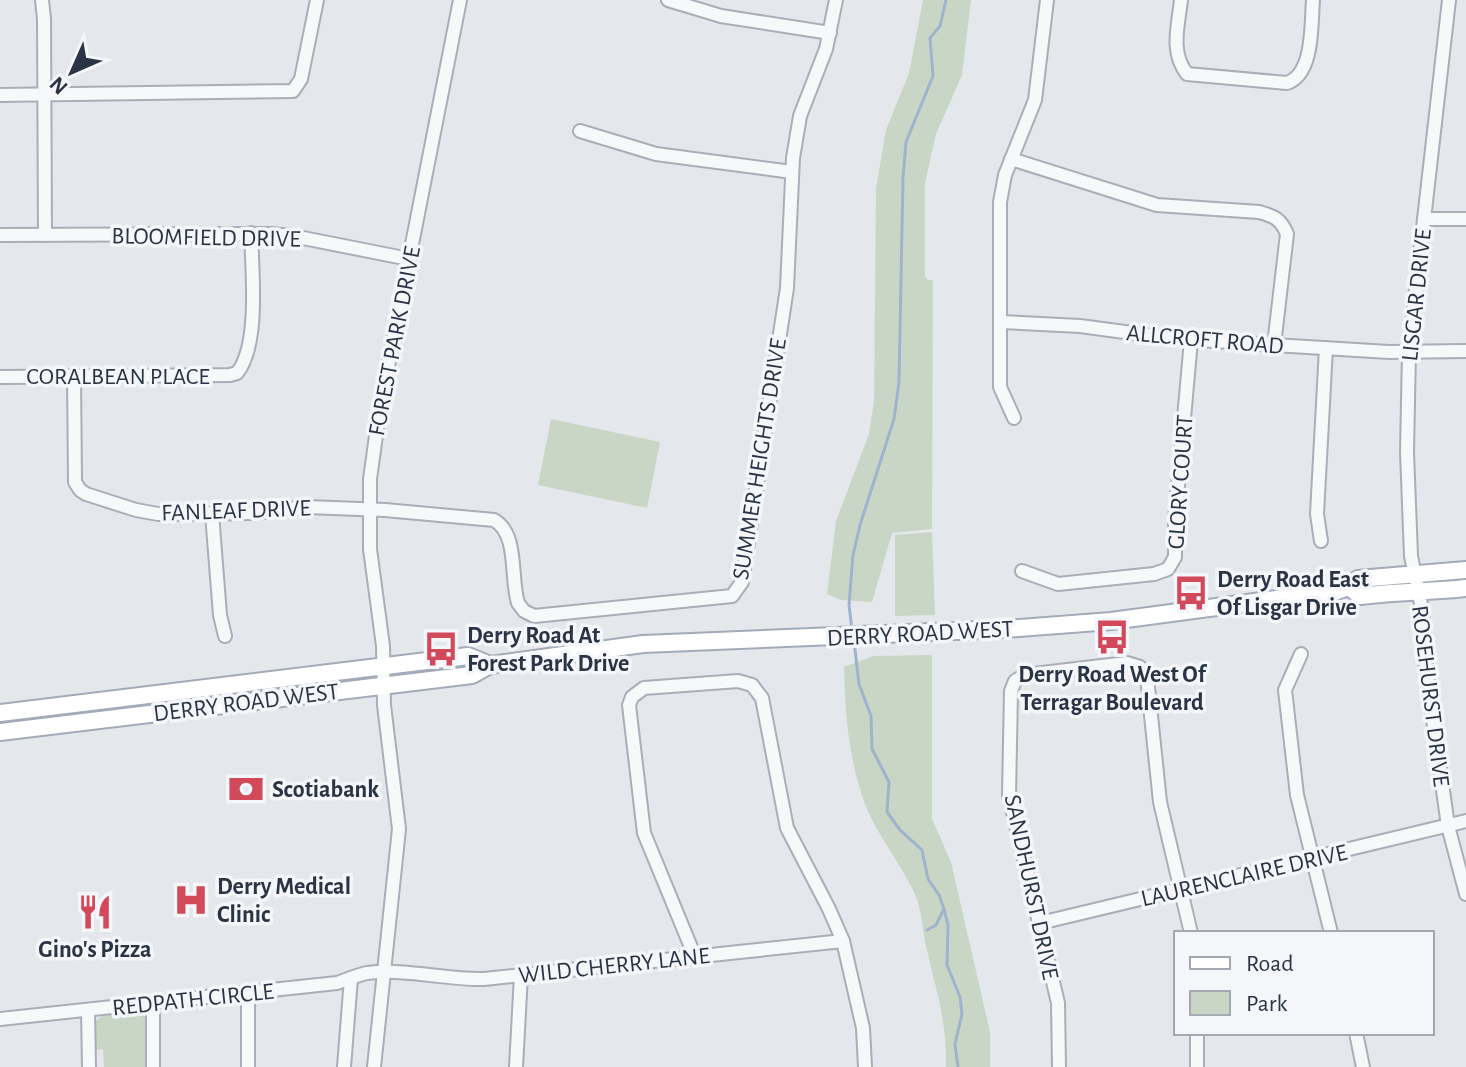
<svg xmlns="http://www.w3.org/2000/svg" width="1466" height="1067" font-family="'Alegreya Sans',sans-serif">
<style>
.green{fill:#c9d6c5}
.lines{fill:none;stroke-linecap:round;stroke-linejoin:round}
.stream{stroke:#9fb4cc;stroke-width:3}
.minor-casing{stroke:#a9aeb7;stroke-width:16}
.major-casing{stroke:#a3abb8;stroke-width:20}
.minor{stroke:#f7f8fa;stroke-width:12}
.major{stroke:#fff;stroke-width:16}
.labels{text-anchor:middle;stroke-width:7;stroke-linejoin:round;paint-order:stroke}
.street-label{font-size:24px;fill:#2b3445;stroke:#f4f6f9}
.poi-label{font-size:24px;font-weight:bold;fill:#2b3445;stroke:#f4f6f9;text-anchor:start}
</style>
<rect width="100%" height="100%" fill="#e4e7ec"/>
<g class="green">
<path d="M923,0H971L962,75L936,134L925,183V277L928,280H933L932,529L892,533L872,602L841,600L827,594L836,521L869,434L874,401L876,189L886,130L909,73Z"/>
<path d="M551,419L660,442L647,508L538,485Z"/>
<path d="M932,532L935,615L895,616V535Z"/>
<path d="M932,655V819L951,862L990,1032V1067H946C947,1021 936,990 926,946C922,928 922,909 914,892C898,858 873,831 862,795C848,753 845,711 844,667L873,656Z"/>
<path d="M134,1011L144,1015L147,1021V1067H104L103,1049L94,1050L96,1021L104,1014Z"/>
</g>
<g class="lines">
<g class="stream">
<path d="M852,630L849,605L853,555L860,525L894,419L899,382L903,177L906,142L933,76L930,38L940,26L946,0"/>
<path d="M854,641L859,684L871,716L872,749L889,782L887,812L900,830L922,850L928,879L939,895L944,909L948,925L947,965L960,997L962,1014L955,1044L958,1067"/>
<path d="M927,930L936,925L944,909"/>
</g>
<g class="minor-casing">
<g id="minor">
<path d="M42,0L44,19L45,235"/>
<path d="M668,0L721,16L830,33"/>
<path d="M1181,0C1178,27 1170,52 1187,74L1287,83C1314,74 1311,24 1313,0"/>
<path d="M1449,0L1409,351L1407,452L1411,556L1422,609L1426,669L1448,826L1466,894"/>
<path d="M0,95L293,91L301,79L317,0"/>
<path d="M580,131L656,154L792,172"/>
<path d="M1011,159L1157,205L1259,212C1274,216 1281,219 1287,234L1274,345"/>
<path d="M1424,219H1466"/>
<path d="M0,235L271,234L293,236L409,259"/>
<path d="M1001,322L1080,326L1169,338L1274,345L1389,352L1466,351"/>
<path d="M74,375L75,482L80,490L86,494L136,510L158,514L254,513L307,507L385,510L494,520C519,534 510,578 518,603L524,611L534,616L732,596L742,582L787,288L793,158L800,116L826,49L836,0"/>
<path d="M0,377L230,375L237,373C260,345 252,269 251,233"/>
<path d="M1014,418L1000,387V202L1005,175L1035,100L1047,0"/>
<path d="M212,514L220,615L225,636"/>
<path d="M1321,541L1317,514L1326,348"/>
<path d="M1022,571L1058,584L1154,574L1168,569L1175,557V519L1191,340"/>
<path d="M1301,654L1285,690L1297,795L1331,933"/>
<path d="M1040,923L1466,821"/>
<path d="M695,957L644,833L629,705L632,697L644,688L738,681L752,685L762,698L787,828L829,909L843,941L863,1028L865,1067"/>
<path d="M248,993V1067"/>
<path d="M88,1010L89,1067"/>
<path d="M0,1019L337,983C346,980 357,975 367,973C406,968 445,980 484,979L843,941"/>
<path d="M1197,1033V1067"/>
<path d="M1356,1033L1363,1067"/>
<path d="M153,1067V1003"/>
<path d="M344,1067L351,978"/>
<path d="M374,1067L399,829L384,705L383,646L370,549V479L380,407L460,0"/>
<path d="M516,1067L521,975"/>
<path d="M1059,1067L1058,1003L1009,796L1011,691L1015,681L1025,675L1127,663L1140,667L1147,677L1160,802L1191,933"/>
</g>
</g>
<g class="major-casing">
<g id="major">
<path d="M1349,587L1361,596C1397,591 1431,592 1466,588"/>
<path d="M0,713L468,656L490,665"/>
<path d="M0,732L472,675L490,665L643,644L1005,629L1111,621L1337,591L1349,587L1358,579L1466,570"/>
</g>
</g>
<use href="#minor" class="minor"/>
<use href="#major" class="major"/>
</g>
<defs>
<g id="bus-bare" transform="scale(2.76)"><path d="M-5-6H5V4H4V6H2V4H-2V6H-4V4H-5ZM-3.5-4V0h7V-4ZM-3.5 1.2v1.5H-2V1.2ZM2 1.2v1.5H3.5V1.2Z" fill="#d1495b" stroke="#f4f6f9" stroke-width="2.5" paint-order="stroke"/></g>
<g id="bank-bare" transform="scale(2.76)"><path d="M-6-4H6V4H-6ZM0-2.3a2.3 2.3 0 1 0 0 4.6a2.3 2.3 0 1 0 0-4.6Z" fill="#d1495b" stroke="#f4f6f9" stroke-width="2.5" paint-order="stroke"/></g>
<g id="hospital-bare" transform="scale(2.76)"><path d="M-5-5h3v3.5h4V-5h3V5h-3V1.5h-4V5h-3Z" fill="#d1495b" stroke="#f4f6f9" stroke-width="2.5" paint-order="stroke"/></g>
<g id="restaurant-bare" transform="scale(2.76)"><path d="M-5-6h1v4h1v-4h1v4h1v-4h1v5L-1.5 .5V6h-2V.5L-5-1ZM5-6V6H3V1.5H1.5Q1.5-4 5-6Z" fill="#d1495b" stroke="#f4f6f9" stroke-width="2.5" paint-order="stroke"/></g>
</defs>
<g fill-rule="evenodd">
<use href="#bus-bare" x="1191" y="593"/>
<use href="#bus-bare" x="1112" y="637"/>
<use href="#bus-bare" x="441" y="649"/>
<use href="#bank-bare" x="246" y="789"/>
<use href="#hospital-bare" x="191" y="900"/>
<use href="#restaurant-bare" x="95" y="912"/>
</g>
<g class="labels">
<g class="street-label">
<text transform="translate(206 237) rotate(1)" y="8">BLOOMFIELD DRIVE</text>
<text transform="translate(1416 295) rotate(-84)" y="8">LISGAR DRIVE</text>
<text transform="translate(1205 339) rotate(5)" y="8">ALLCROFT ROAD</text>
<text transform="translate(394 341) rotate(-79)" y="8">FOREST PARK DRIVE</text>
<text x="118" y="384">CORALBEAN PLACE</text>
<text transform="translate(759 459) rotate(-81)" y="8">SUMMER HEIGHTS DRIVE</text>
<text transform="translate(1180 482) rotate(-86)" y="8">GLORY COURT</text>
<text transform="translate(236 510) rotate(-2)" y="8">FANLEAF DRIVE</text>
<text transform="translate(920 633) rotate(-3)" y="8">DERRY ROAD WEST</text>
<text transform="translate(1431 696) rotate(83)" y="8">ROSEHURST DRIVE</text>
<text transform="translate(246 702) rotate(-7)" y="8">DERRY ROAD WEST</text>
<text transform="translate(1244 875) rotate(-13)" y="8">LAURENCLAIRE DRIVE</text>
<text transform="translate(1032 887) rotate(78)" y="8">SANDHURST DRIVE</text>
<text transform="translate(614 965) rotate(-6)" y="8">WILD CHERRY LANE</text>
<text transform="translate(193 999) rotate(-6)" y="8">REDPATH CIRCLE</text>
</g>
<g class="poi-label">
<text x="1217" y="587">Derry Road East<tspan x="1217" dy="28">Of Lisgar Drive</tspan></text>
<text x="467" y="643">Derry Road At<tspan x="467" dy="28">Forest Park Drive</tspan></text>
<text x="1112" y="682" text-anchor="middle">Derry Road West Of<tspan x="1112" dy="28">Terragar Boulevard</tspan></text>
<text x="272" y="797">Scotiabank</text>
<text x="217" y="894">Derry Medical<tspan x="217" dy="28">Clinic</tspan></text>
<text x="95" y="957" text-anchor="middle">Gino's Pizza</text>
</g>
</g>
<rect x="1174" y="931" width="260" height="104" fill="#f4f6f9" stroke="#a4a8b1" stroke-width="2"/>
<rect x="1190" y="957" width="40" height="12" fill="#ffffff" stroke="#a4a8b1" stroke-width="2"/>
<text x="1246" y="971" font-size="24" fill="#2b3445">Road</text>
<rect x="1190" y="991" width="40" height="24" fill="#c9d6c5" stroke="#a4a8b1" stroke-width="2"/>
<text x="1246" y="1011" font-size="24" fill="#2b3445">Park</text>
<g transform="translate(72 72) rotate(225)" stroke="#f4f6f9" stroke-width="6" paint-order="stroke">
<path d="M0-6L14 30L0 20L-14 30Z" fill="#2b3445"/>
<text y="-12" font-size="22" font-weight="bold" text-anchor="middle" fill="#2b3445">N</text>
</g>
</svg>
